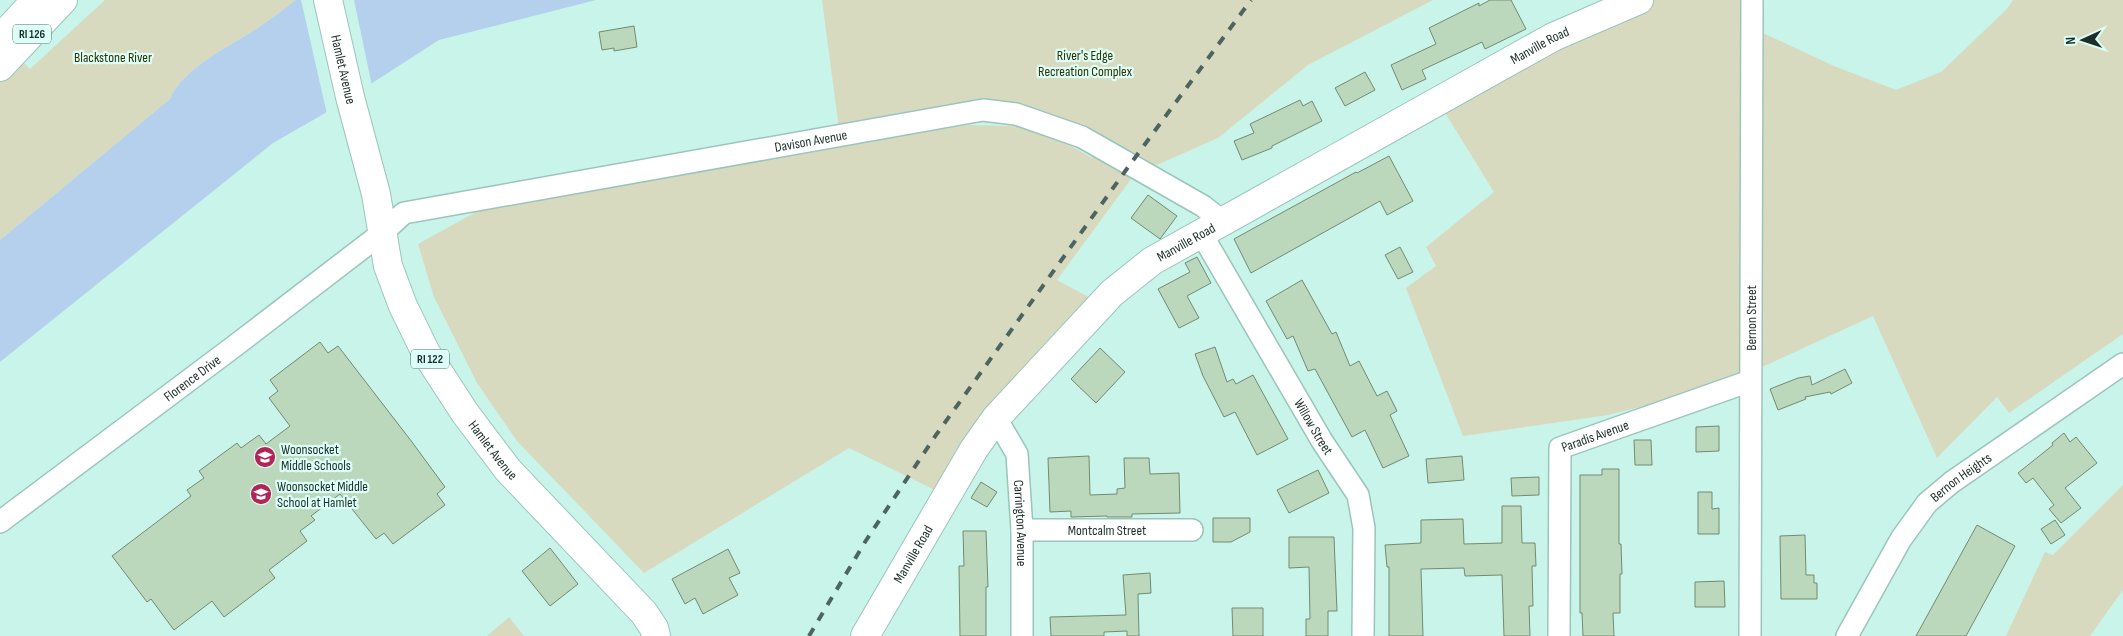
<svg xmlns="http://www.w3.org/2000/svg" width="2123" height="636" font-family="'Sofia Sans Condensed',sans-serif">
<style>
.green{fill:#d8dabf}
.water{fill:#b5d0ec}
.pier{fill:#c8f4ea}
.building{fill:#bcd8bc;stroke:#728b72}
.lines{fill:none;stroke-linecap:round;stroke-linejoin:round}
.minor-casing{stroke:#9bc5bc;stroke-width:24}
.major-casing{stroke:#9bc5bc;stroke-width:30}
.minor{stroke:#fff;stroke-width:21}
.major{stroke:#fff;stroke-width:28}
.rail{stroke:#4d6560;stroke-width:4;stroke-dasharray:9 9;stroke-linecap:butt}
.labels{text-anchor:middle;stroke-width:4.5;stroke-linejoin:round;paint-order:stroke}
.shield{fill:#dcfff7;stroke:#576d68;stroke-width:1}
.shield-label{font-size:12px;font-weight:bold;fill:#1e2f2b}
.street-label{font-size:14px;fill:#1e2f2b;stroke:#dcfff7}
.park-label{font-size:14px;fill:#303002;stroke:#dcfff7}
.poi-label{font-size:14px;fill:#1e2f2b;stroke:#dcfff7;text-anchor:start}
</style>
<rect width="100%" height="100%" fill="#c8f4ea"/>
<g class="green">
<path d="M105,0H296C285,8 274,17 262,25C235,44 183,67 170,99L0,240V56L8,48L30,69Z"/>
<path d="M822,0H1433L1308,65L1218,138L1134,175L1057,280L1096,301L941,493L849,448L644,573L517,441L477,383L434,297L418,244L485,207L797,152L968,125L1019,126L1068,144L1092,158L1103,144L1042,112L839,129Z"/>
<path d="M1647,0H1747L1750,27L1834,66L1896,90L1941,72L2007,9L2013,0H2123V334L2009,413L1997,397L1937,458L1873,316L1749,373L1648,405L1608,415L1463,436L1406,288L1436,266L1426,247L1494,192L1439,103Z"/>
<path d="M2123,485V590L2090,636H2006L2045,552L2053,555Z"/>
<path d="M509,617L524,636H487Z"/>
</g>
<path class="water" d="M296,0H596L439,40L327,112L273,143L0,362V240L170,99C183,67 235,44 262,25C274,17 285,8 296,0Z"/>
<path class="pier" d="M301,0H354L372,86L327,114Z"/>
<g class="building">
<path d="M1490,0H1511L1526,29L1485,49L1482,42L1422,70L1426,79L1402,90L1391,65L1436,44L1429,28L1479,3V6Z"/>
<path d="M634,26L637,47L614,51V48L602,50L599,32Z"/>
<path d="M1365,72L1375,90L1345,106L1335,88Z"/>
<path d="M1300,100L1303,106L1312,101L1322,121L1272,146V148L1242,160L1234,141L1254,133L1250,124Z"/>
<path d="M1389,156L1413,201L1387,215L1380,201L1251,273L1234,239L1356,172L1357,173Z"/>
<path d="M1148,195L1177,216L1160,239L1131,218Z"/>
<path d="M1400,247L1413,272L1398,279L1385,255Z"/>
<path d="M1197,257L1211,283L1187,296L1199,318L1179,328L1158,289L1190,272L1185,263Z"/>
<path d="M1302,280L1332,334L1336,332L1350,366L1359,361L1377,396L1387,391L1397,411L1390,415L1409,456L1383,468L1365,430L1352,437L1315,369L1308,371L1293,336L1287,339L1266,301Z"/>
<path d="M320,342L328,353L338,346L412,442L445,487L437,494L445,505L393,544L384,533L376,539L340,494L311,516L315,520L300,531L307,541L269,570L275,578L224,617L212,601L174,630L151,599L147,602L112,556L191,496L187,490L204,478L199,471L237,443L241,448L259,435L266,444L290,426L269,398L278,391L270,380Z"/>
<path d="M1215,347L1227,382L1233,379L1236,384L1253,375L1288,439L1257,455L1235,412L1224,417L1203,376L1195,354Z"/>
<path d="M1100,348L1125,372L1096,403L1071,379Z"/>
<path d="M1845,369L1852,383L1831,394L1830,392L1805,397L1806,399L1778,410L1770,389L1798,378L1810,376L1812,385Z"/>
<path d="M1719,426V451L1696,452V427Z"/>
<path d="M2064,433L2070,442L2076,437L2097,463L2065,488L2081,508L2061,523L2049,509L2054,505L2033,478L2026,483L2018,473L2053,445L2052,443Z"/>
<path d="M1634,440H1651L1652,465H1635Z"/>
<path d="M1089,456L1090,495L1117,494V489L1125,488L1124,458H1149L1150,474L1179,473L1180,513L1132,514V517H1107V516L1071,517V511L1050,512L1048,458Z"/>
<path d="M1462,456L1464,480L1428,483L1426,459Z"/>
<path d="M1602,469H1619V544H1621L1622,574H1620V613H1613L1614,636H1583L1582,613H1580V475H1602Z"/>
<path d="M1318,470L1329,493L1289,513L1277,490Z"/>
<path d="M1539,477V495L1512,496L1511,478Z"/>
<path d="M981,482L997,492L987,507L971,498Z"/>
<path d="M1698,492H1712V509L1719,508V534H1698Z"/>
<path d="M1502,506H1521L1522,543H1535L1536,566H1532L1533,606H1529L1530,636H1504L1502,575L1465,576L1464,568L1421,569L1423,636H1389V567H1387L1385,545L1421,543V520L1463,519L1464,544L1502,543Z"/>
<path d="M1213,518H1250V532L1231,542H1213Z"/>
<path d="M2055,520L2065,535L2051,544L2041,529Z"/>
<path d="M1977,525L2015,546L1966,636H1916Z"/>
<path d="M963,531H986L988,587H986V636H960L959,566H964Z"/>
<path d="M1805,535L1806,575H1814V583H1817V599H1781L1780,536Z"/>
<path d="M1289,537H1334L1337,611H1328V636H1306V619H1310L1309,567L1289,568Z"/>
<path d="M550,548L578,584L550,606L522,571Z"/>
<path d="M728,549L740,573L729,578L738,595L703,614L695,598L685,604L672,579Z"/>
<path d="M1150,573L1151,593L1138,594L1139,636H1127V631L1104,632V636H1051L1050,617L1126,615L1123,575Z"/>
<path d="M1724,581L1725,607H1695V582Z"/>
<path d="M1232,608H1263V636H1233Z"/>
</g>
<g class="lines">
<g class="minor-casing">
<g id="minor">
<path id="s1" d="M1201,233L1322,441L1358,495L1364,528L1363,636"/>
<path id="s2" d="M996,418L1017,454L1022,530V636"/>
<path id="s3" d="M0,522L236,345L382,233L404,213L983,110L1016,114L1082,137L1203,206L1223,222"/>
<path id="s4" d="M1022,530H1192"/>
<path id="s5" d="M1559,636L1560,448L1750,381"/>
<path id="s6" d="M1750,636L1752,0"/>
<path id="s7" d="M1847,636L1901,539L1927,503L1952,482L2123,364"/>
</g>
</g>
<g class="major-casing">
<g id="major">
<path id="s8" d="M328,0L350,97L376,194L388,266L403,306L426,353L465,413L508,470L644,613L654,628L656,636"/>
<path d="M0,39L36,0"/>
<path d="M0,67L63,0"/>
<path id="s9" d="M865,636L974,449L996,418L1112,293L1152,261L1553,37L1639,0"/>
</g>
</g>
<use href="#minor" class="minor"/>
<use href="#major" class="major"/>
<path class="rail" d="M809,636L865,542L936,435L1126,170L1251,0"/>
</g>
<defs>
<g id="school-disc" transform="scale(1.125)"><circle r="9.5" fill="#b32457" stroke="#dcfff7"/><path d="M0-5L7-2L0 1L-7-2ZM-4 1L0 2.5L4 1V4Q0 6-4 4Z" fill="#fff"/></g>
</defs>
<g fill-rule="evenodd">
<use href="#school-disc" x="265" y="457"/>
<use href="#school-disc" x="261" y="494"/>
</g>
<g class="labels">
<g class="shield">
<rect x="13" y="24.5" width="38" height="19" rx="4"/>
<rect x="411" y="349.5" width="38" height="19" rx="4"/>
</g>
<g class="shield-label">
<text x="32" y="38">RI 126</text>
<text x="430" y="363">RI 122</text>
</g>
<g class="street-label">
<text dy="5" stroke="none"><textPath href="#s9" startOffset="920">Manville Road</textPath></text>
<text dy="5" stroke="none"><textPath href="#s8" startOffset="71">Hamlet Avenue</textPath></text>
<text dy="5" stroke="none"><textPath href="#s3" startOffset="922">Davison Avenue</textPath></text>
<text dy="5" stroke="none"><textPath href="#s9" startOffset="515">Manville Road</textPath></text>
<text dy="5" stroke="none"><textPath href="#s6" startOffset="318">Bernon Street</textPath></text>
<text dy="5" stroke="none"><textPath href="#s3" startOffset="240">Florence Drive</textPath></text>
<text dy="5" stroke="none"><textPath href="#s1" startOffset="224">Willow Street</textPath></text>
<text dy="5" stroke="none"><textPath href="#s5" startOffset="225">Paradis Avenue</textPath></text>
<text dy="5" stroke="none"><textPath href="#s8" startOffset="486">Hamlet Avenue</textPath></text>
<text dy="5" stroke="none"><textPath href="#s7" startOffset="198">Bernon Heights</textPath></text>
<text dy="5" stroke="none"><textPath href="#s2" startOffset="111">Carrington Avenue</textPath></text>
<text dy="5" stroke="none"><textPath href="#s4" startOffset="85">Montcalm Street</textPath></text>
<text dy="5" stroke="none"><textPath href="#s9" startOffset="95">Manville Road</textPath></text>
</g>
<g class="park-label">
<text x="1085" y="60">River's Edge<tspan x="1085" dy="16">Recreation Complex</tspan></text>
<text x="113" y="62">Blackstone River</text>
</g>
<g class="poi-label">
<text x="281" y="454">Woonsocket<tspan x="281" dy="16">Middle Schools</tspan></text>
<text x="277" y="491">Woonsocket Middle<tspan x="277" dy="16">School at Hamlet</tspan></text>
</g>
</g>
<g transform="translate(2083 40) rotate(267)" stroke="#dcfff7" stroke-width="4" paint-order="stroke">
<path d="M0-4L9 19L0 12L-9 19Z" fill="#1e2f2b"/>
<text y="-8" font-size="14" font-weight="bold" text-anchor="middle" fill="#1e2f2b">N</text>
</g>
</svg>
